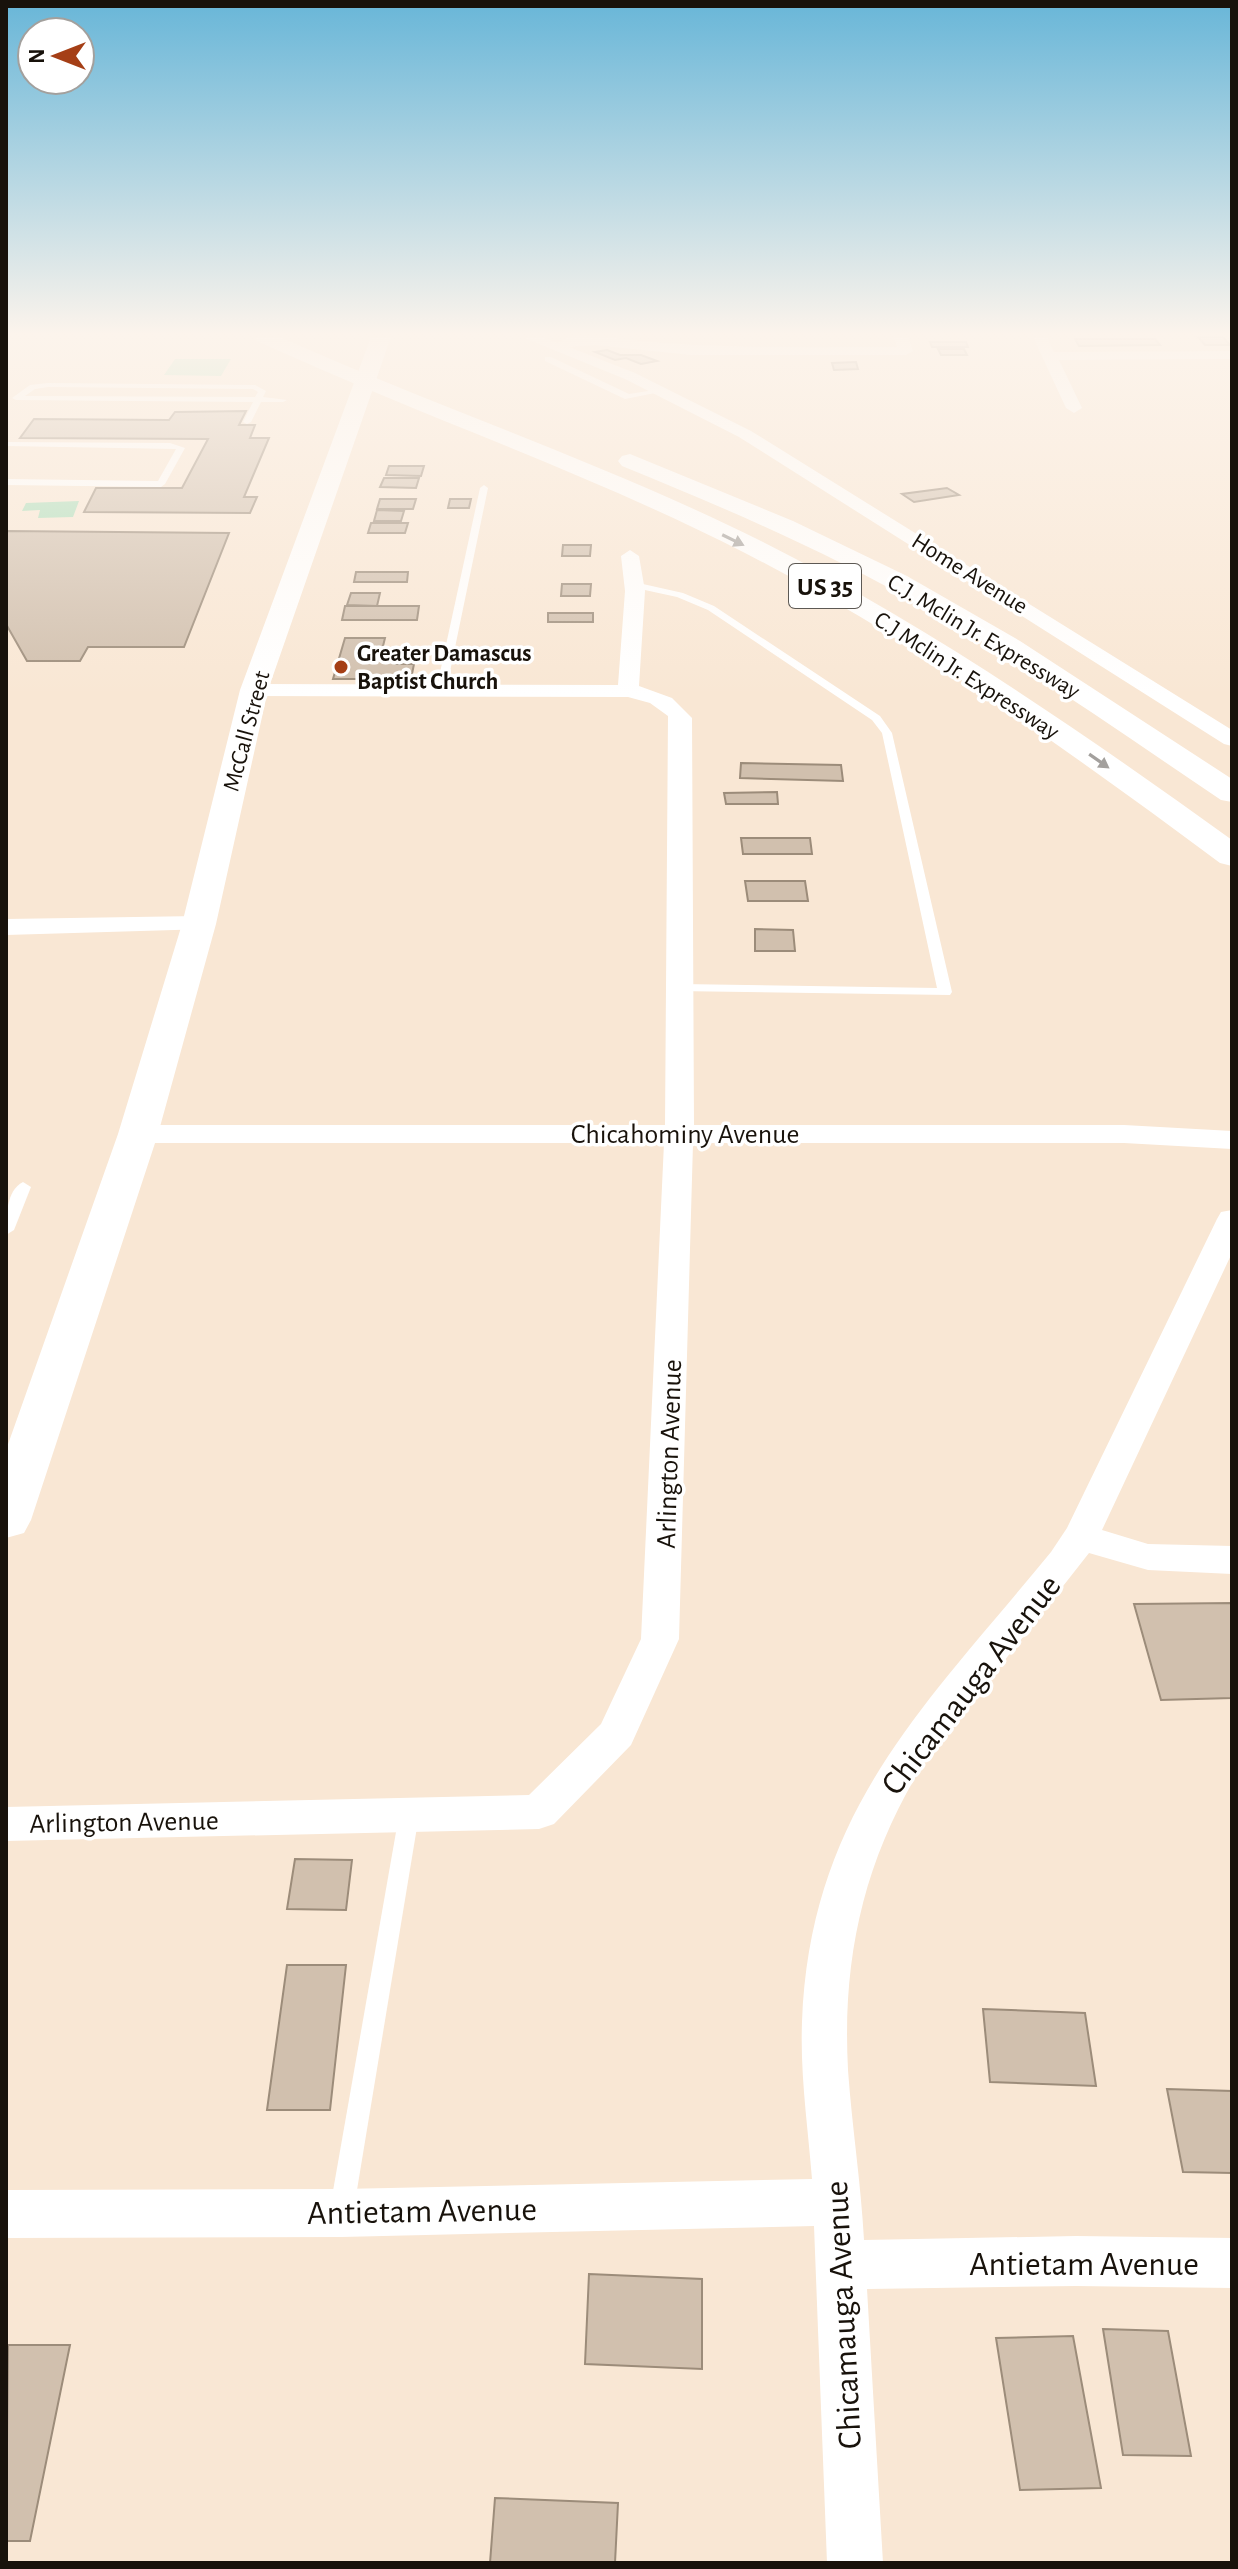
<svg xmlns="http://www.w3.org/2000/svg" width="1238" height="2569" font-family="'Alegreya Sans',sans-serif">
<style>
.green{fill:#aaddb9}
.building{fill:#d1c0ae;stroke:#9c8c7a;stroke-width:2}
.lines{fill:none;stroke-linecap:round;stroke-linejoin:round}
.lane{fill:#fff;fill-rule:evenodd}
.street{fill:#fff;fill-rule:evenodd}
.secondary{fill:#fff;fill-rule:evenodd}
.highway{fill:#fff;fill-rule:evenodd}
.oneway{fill:#a3a09d}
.poi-dot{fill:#a53f16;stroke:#fff;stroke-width:3}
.labels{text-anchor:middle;stroke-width:7;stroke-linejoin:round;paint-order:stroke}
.far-street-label{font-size:24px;fill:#18120b;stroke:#fff}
.far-poi-label{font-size:24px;font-weight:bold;fill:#18120b;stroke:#fff;text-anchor:start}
.shield{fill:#fff;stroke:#5d5954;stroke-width:2}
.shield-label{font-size:26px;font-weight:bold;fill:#18120b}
.street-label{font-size:28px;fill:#18120b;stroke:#fff}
.near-street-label{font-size:34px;fill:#18120b;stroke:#fff}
</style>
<rect width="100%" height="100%" fill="#f9e7d4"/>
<g class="green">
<path d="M175,359H231L221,376L164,375Z"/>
<path d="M79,501L73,517L38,518L40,510L22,511L26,503Z"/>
</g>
<g class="building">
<path d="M1198,337H1223L1230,345H1205Z"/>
<path d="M1075,339H1155L1160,345L1079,346Z"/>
<path d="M930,342H966L968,347H932Z"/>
<path d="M938,349H964L967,355H941Z"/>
<path d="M607,350L620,355H641L657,361L641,364L626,358L615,360L595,352Z"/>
<path d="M856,362L858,369L834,370L832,363Z"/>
<path d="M246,411L239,425H255L250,438H269L244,497H257L250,513L84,512L96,488H182L208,439L20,438L34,419L169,420L175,412Z"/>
<path d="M389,466H424L421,476L386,475Z"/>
<path d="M384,478H419L416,488L380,487Z"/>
<path d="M947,488L959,495L914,502L902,494Z"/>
<path d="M380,499H416L413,509H377Z"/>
<path d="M450,499H471L469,508H448Z"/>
<path d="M377,510L404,511L401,521H374Z"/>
<path d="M371,523H408L405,533H368Z"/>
<path d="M6,531L229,533L184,647H88L80,661H27L6,624Z"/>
<path d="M563,545H591L590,556H562Z"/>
<path d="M356,572H408L407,582H354Z"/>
<path d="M562,584H591L590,596H561Z"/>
<path d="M351,593H380L377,606L347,605Z"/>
<path d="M345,606H419L417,620H342Z"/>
<rect x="548" y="613" width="45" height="9"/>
<path d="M345,638H385L382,650L399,651L396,664H414L411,679H333Z"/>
<path d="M741,763L841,765L843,781L740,778Z"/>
<path d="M777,792L778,804H726L724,793Z"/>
<path d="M741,838H810L812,854H743Z"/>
<path d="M745,881H805L808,901H748Z"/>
<path d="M755,929L793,930L795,951H755Z"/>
<path d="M1232,1603V1698L1161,1700L1134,1604Z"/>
<path d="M295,1859L352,1860L346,1910L287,1909Z"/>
<path d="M287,1965H346L330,2110H267Z"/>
<path d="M983,2009L1085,2013L1096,2086L990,2082Z"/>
<path d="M1167,2089L1232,2091V2173L1183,2172Z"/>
<path d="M589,2274L702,2279V2369L585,2364Z"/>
<path d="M1103,2329L1168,2331L1191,2456L1123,2455Z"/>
<path d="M1073,2336L1101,2488L1020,2490L996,2338Z"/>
<path d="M8,2345H70L30,2541H6Z"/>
<path d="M495,2498L618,2503L615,2563H490Z"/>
</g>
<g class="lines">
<g class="lane">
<path d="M545,357H551L629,394L661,389L665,391L625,399L545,361Z"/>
<path d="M48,383L255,385L266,391L263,397L287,400L283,402H261L251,422L247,424L243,422L253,402L16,400L12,398L30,385ZM48,387L253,389L258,392L255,397L25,396L35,389Z"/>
<path d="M6,442L170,443L185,448L165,484L161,487L6,485V479L158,481L176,449L6,446Z"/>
<path d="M484,485L488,488L446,691L441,694L436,691L480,488Z"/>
<path d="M634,582L683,593L714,606L880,716L892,733L952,992L950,995L675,991L673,988L680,984L937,988L882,733L872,720L708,610L677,597L631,587V583Z"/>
<path d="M23,1182L31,1187L14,1230L6,1235C6,1218 6,1190 23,1182Z"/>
<path d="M409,1806L416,1809L419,1815L354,2208L351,2216L342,2220L333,2216L330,2208L399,1815L402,1809Z"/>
</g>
<g class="street">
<path d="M522,337H541L558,343C574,330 610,338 630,340C719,349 808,347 897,347L894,337H908L913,351L906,355H691L595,345L569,347L635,373L751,431L1232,730V746L1224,744L739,437L625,379Z"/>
<path d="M1035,337H1047L1054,352L1232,351V359L1059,360L1082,408L1074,413L1066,408L1034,339Z"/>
<path d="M630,550L639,556L645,591L639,686L672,698L692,718L694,1125H1124L1232,1131V1149L1124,1143H693L679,1639L631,1745L554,1824L539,1829L6,1841V1807L529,1795L601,1724L641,1639L664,1143H138L128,1140L123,1134L128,1128L138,1125H665L668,716L650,703L628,697L254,696L243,690L254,684L618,685L625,591L621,556Z"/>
<path d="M199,916L208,919L212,924L208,929L6,935V919Z"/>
<path d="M1232,1210V1253L1102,1530L1148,1544L1232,1546V1574L1148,1570L1089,1553L924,1763C864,1859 842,1957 848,2070C852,2127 861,2183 864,2240L1076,2236L1232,2238V2288L1076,2286L867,2289L883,2563H827L814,2226L341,2237L6,2238V2190L341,2189L812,2179C808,2127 800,2075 802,2022C810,1810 925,1706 1051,1552L1067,1528L1217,1219L1221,1212Z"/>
</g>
<path class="secondary" d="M371,337H391L268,690L216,924L158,1134L31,1520L24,1533L6,1538V1450L118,1134L182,924L240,690Z"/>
<g class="highway">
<path d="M254,337H280C439,408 607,464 763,542C929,626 1082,732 1232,840V866L1220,863C1068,750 914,640 745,553C587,472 418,415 257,341Z"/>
<path d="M630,454L793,521L907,576L1020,641L1232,779V802L1221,800C1123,734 1027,666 925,608C828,552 725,508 622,466L618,461L622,456Z"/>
</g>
</g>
<defs><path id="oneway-solid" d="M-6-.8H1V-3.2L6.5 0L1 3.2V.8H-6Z" transform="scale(2)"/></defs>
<g class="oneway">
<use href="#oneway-solid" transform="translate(733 540) rotate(26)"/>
<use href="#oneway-solid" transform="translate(1099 761) rotate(35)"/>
</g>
<linearGradient id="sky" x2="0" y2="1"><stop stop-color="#68b6d8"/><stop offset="0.48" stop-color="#fcf4ec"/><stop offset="1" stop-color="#fcf4ec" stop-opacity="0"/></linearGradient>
<rect width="1238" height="696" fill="url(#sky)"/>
<circle class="poi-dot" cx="341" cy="667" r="8"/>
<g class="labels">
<g class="far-street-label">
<text transform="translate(970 573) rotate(32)" y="8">Home Avenue</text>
<text transform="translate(984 636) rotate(31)" y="8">C.J. Mclin Jr. Expressway</text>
<text transform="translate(967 675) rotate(33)" y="8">C.J Mclin Jr. Expressway</text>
<text transform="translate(246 731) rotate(-75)" y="8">McCall Street</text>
</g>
<g class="far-poi-label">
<text x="357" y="661">Greater Damascus<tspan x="357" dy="28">Baptist Church</tspan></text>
</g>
<rect class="shield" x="789" y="564" width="72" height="44" rx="6"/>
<g class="shield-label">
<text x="825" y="595">US 35</text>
</g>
<g class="street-label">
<text x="685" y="1143">Chicahominy Avenue</text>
<text transform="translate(668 1454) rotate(-88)" y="10">Arlington Avenue</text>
<text transform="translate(124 1821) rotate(-1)" y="10">Arlington Avenue</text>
</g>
<g class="near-street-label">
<text transform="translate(970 1684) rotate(-52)" y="12">Chicamauga Avenue</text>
<text transform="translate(422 2210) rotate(-1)" y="12">Antietam Avenue</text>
<text x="1084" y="2275">Antietam Avenue</text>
<text transform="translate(842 2315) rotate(-93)" y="12">Chicamauga Avenue</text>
</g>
</g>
<rect width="1238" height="2569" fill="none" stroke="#18120b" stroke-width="16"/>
<g transform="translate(56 56) rotate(270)"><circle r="38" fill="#ffffff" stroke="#a3a09d" stroke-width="2"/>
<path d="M0-6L14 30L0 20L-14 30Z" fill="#a53f16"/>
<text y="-12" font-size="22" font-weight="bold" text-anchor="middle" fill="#18120b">N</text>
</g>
</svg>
